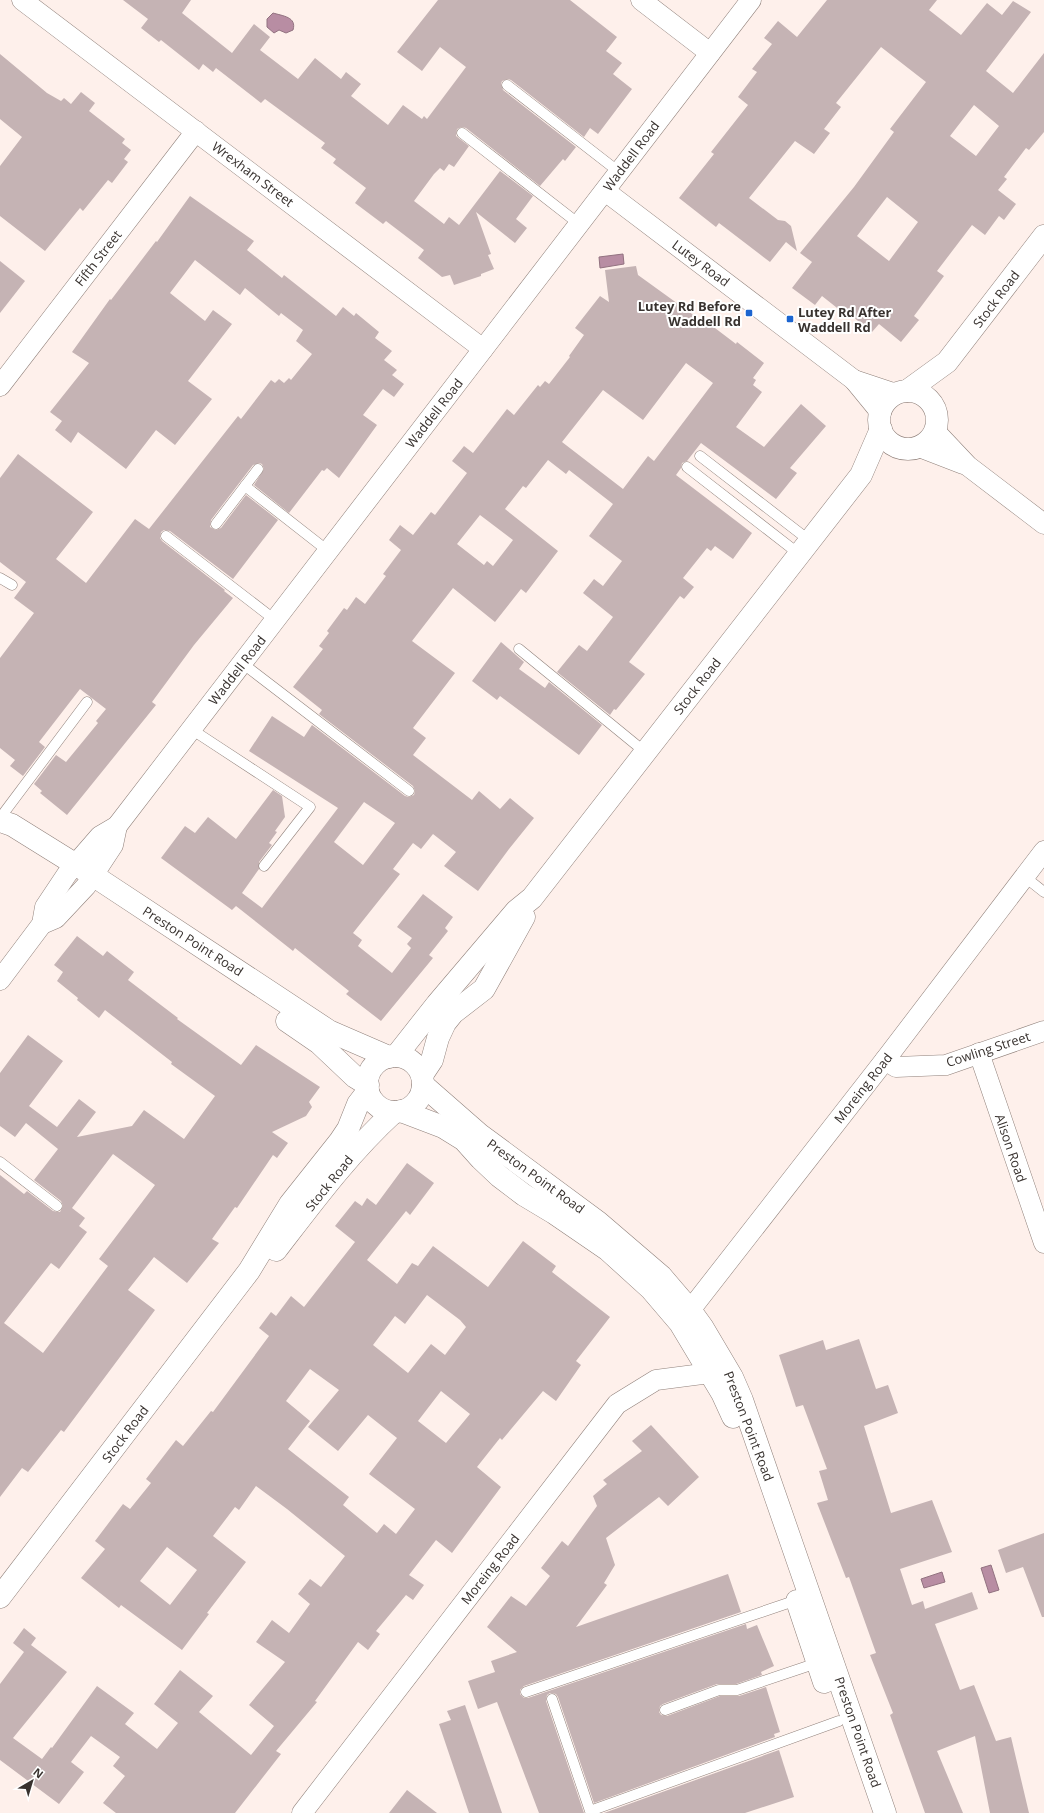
<svg xmlns="http://www.w3.org/2000/svg" width="1044" height="1813" font-family="'Open Sans',sans-serif">
<style>
.water{fill:#b88da3;stroke:#927280}
.building{fill:#c5b3b4;fill-rule:evenodd}
.lines{fill:none;stroke-linecap:round;stroke-linejoin:round}
.service-casing{stroke:#90817b;stroke-width:11}
.minor-casing{stroke:#90817b;stroke-width:21}
.tertiary-casing{stroke:#90817b;stroke-width:23}
.secondary-casing{stroke:#90817b;stroke-width:23}
.service{stroke:#fff;stroke-width:10}
.minor{stroke:#fff;stroke-width:20}
.tertiary{stroke:#fff;stroke-width:22}
.secondary{stroke:#fff;stroke-width:22}
.poi-dot{fill:#1c65d0;stroke:#fff;stroke-width:1.5}
.labels{text-anchor:middle;stroke-width:4;stroke-linejoin:round;paint-order:stroke}
.street-label{font-size:13px;fill:#38322f;stroke:#fff}
.poi-label{font-size:13px;font-weight:bold;fill:#38322f;stroke:#fff;text-anchor:end}
</style>
<rect width="100%" height="100%" fill="#fef0eb"/>
<g class="water">
<path d="M273,13C283,16 297,17 293,30L286,33L279,30L274,33L267,27V19Z"/>
<path d="M623,254L624,264L600,268L599,257Z"/>
<path d="M991,1565L999,1590L989,1593L981,1568Z"/>
<path d="M942,1572L945,1582L924,1588L921,1579Z"/>
</g>
<g class="building">
<path d="M123,0H191L182,13L232,53L254,24L270,37L260,50L298,79L315,58L341,79L346,72L361,84L351,96L388,125L403,105L422,119L424,116L427,119L466,67L440,47L422,71L397,52L438,0H570L617,37L606,51L622,63L613,74L632,89L598,134L590,128L584,137L511,80L508,79L502,81L501,84L503,90L576,147L565,161L563,159L540,186L466,128L462,127L457,129L456,136L469,146L454,167L449,164L444,171L440,168L434,174L414,201L444,224L449,217L459,225L500,171L533,196L516,219L527,228L515,243L476,212L491,254L488,255L494,269L481,274V276L454,285L450,275L442,277L418,258L424,250L386,221L383,224L355,203L366,188L333,163L336,159L321,148L325,143L265,99L261,103L216,68L213,72L203,64L199,70L161,40L159,42L141,28L148,19Z"/>
<path d="M827,0H937L929,10L961,35L987,3L1002,15L1013,1L1031,12L986,71L1013,93L1044,53V132L1029,150L1026,148L1004,177L1007,179L998,190L1016,204L1004,220L999,216L985,235L972,225L937,271L944,276L914,316L919,320L901,342L879,324L872,332L848,313L846,315L822,296L815,305L792,288L812,262L800,253L854,187L894,132L890,129L926,82L881,47L836,103L841,107L824,129L830,133L814,154L795,141L749,198L778,220L785,221L791,226L797,251L786,242L770,262L719,223L716,227L679,198L714,154L711,152L748,105L738,97L757,72L752,69L772,44L764,38L778,21L797,37ZM974,105L999,126L976,156L950,136ZM887,197L918,222L889,261L857,236Z"/>
<path d="M0,54L47,93L61,101L64,98L71,104L81,92L95,103L89,111L125,139L122,143L131,150L124,159L128,162L112,183L108,180L83,211L80,208L45,251L0,216V166L22,137L0,119Z"/>
<path d="M190,196L254,241L247,250L282,278L284,275L336,316L343,307L354,316L356,313L379,332L375,338L392,351L384,360L397,370L392,375L404,384L394,397L383,389L363,415L377,425L339,478L327,468L324,471L322,470L289,513L254,485L264,469L262,464L259,463L253,465L211,520L210,527L216,530L221,528L246,495L278,520L233,579L170,531L164,530L161,532L160,538L162,541L225,590L224,591L233,598L194,645L152,702L156,705L67,815L40,793L42,791L34,784L56,755L66,762L98,723L96,721L106,709L80,689L39,742L45,747L23,776L10,766L15,760L0,748V658L34,613L14,598L26,582L0,562V478L18,454L93,512L56,559L86,583L135,519L149,529L238,416L241,419L271,380L275,383L279,379L284,383L289,378L291,380L312,354L296,341L303,330L281,313L279,316L245,288L240,295L195,260L170,293L205,321L213,310L232,324L188,381L212,399L175,445L156,430L126,469L78,432L71,443L55,430L62,421L50,412L89,363L72,352L110,299L111,300L156,241L157,242Z"/>
<path d="M0,261L25,281L0,313Z"/>
<path d="M636,266L638,275L710,327L711,325L736,344L737,342L764,363L753,378L756,380L753,385L762,392L736,427L764,447L801,404L826,426L790,468L797,473L776,499L701,443L687,461L682,463L681,468L676,475L752,533L733,559L715,546L711,551L707,548L683,578L694,587L684,599L680,596L629,662L645,674L616,710L614,709L610,715L557,672L579,645L587,651L613,617L583,593L594,579L603,586L622,561L589,536L613,504L569,470L566,474L548,460L526,488L523,486L505,509L558,551L526,593L521,589L495,622L453,588L412,641L455,673L413,728L426,738L413,755L472,800L479,791L500,809L510,798L534,818L509,849L478,891L444,866L456,852L433,834L421,849L413,843L393,869L400,874L353,933L362,940L358,946L392,973L411,948L407,944L412,938L397,927L423,894L453,917L445,928L448,931L429,955L433,958L381,1021L346,994L349,991L295,948L293,951L236,906L232,910L161,858L185,826L195,833L208,817L236,839L273,790L282,796L285,817L275,831L277,832L269,843L272,845L259,862V869L242,893L262,908L338,808L249,751L272,716L304,737L312,725L405,796L409,797L414,795L415,791L413,786L319,714L322,710L293,687L323,649L319,646L329,633L327,631L344,608L347,610L356,597L365,604L386,576L383,574L401,550L389,540L400,525L413,535L431,512L435,515L467,473L452,461L464,446L473,453L507,409L514,415L538,385L540,387L545,381L549,384L570,357L569,356L584,335L575,328L600,296L609,302L605,270ZM686,363L713,383L654,461L648,456L623,489L562,442L603,390L643,420ZM480,515L513,540L493,566L487,561L484,565L457,544ZM364,802L395,823L363,865L334,842Z"/>
<path d="M501,642L524,662L519,669L545,688L549,682L602,725L579,755L500,696L497,700L472,681Z"/>
<path d="M77,936L103,956L107,951L134,972L128,980L178,1018L177,1019L241,1065L256,1045L320,1087L309,1102L312,1107L306,1116L272,1132L288,1143L277,1158L273,1155L237,1208L235,1207L212,1239L219,1243L187,1283L154,1257L128,1290L155,1310L64,1432L61,1430L28,1472L22,1468L0,1497V1175L24,1194L27,1191L53,1211L60,1212L63,1206L61,1201L34,1180L58,1149L26,1123L15,1137L0,1126V1073L28,1035L63,1061L29,1106L57,1127L79,1099L96,1112L77,1137L132,1126L144,1110L184,1139L215,1096L171,1064L172,1062L105,1010L99,1018L77,1000L78,998L57,981L63,972L54,965ZM113,1154L155,1185L99,1259L108,1266L43,1353L4,1323L51,1263L59,1269L87,1232L79,1226L85,1218L72,1208Z"/>
<path d="M407,1163L434,1183L410,1215L406,1211L367,1260L397,1284L412,1263L418,1266L433,1246L488,1287L523,1241L556,1266L552,1272L610,1317L576,1361L581,1365L556,1401L543,1391L502,1440L500,1438L477,1467L501,1487L452,1553L436,1540L409,1575L424,1585L413,1600L406,1595L376,1631L380,1634L368,1650L358,1642L315,1701L317,1702L276,1751L281,1754L235,1813H116L103,1803L125,1776L113,1766L120,1757L91,1736L71,1762L84,1772L59,1804L0,1760V1684L24,1652L13,1643L24,1628L36,1638L31,1645L67,1672L13,1738L42,1759L51,1747L52,1748L97,1686L134,1713L125,1724L157,1749L178,1723L154,1704L180,1670L213,1696L199,1712L251,1755L274,1726L249,1705L285,1662L256,1642L272,1620L289,1633L310,1604L298,1594L310,1579L321,1587L345,1556L287,1509L256,1486L239,1510L235,1507L213,1536L246,1562L207,1613L209,1614L182,1650L121,1605L119,1608L81,1578L105,1549L95,1541L123,1504L130,1509L151,1483L146,1479L176,1440L183,1446L211,1411L213,1412L269,1336L259,1328L271,1312L276,1316L291,1296L304,1307L355,1242L335,1226L355,1201L362,1206L367,1198L376,1205ZM427,1295L460,1320L466,1327L445,1355L431,1344L408,1373L373,1345L395,1316L405,1324ZM310,1369L339,1390L308,1427L338,1451L368,1415L397,1438L369,1474L415,1509L396,1534L384,1524L377,1533L343,1505L349,1497L288,1449L310,1421L286,1401ZM441,1391L470,1414L446,1443L418,1421ZM167,1547L197,1570L170,1605L140,1581Z"/>
<path d="M859,1339L876,1389L888,1385L898,1413L864,1426L891,1513L932,1500L952,1552L900,1569L912,1605L923,1601L925,1609L972,1592L978,1609L935,1624L960,1690L974,1685L996,1741L1011,1737L1029,1813H990L975,1736L937,1751L963,1813H925L890,1715L893,1713L870,1655L876,1653L849,1577L846,1578L817,1503L828,1500L819,1471L827,1469L803,1405L796,1407L779,1355L823,1340L826,1350Z"/>
<path d="M651,1425L699,1477L668,1506L659,1497L606,1538L615,1565L604,1583L607,1585L576,1627L728,1574L741,1612L524,1686L520,1690V1694L524,1698H528L746,1624L747,1629L757,1625L774,1666L761,1672L762,1675L736,1684H717L663,1704L660,1706L659,1712L661,1715L667,1716L720,1696H739L766,1687L780,1732L774,1734L775,1737L594,1803L558,1697L556,1694L550,1693L547,1695L546,1701L584,1813H539L497,1702L478,1709L468,1681L495,1672L491,1661L517,1652L487,1627L511,1596L526,1606L550,1576L541,1568L562,1541L568,1546L597,1506L593,1496L607,1484L603,1480L642,1451L632,1441Z"/>
<path d="M1044,1533V1617H1042L1023,1567L1006,1573L998,1550Z"/>
<path d="M465,1705L502,1813H469L439,1724L451,1720L447,1711Z"/>
<path d="M779,1750L794,1797L745,1813H604Z"/>
<path d="M407,1790L437,1813H389Z"/>
</g>
<g class="lines">
<g class="service-casing">
<g id="service">
<path d="M507,85L619,172"/>
<path d="M462,133L579,224"/>
<path d="M700,456L810,541"/>
<path d="M687,467L799,554"/>
<path d="M245,486L258,469"/>
<path d="M216,524L245,486L328,551"/>
<path d="M166,536L275,620"/>
<path d="M0,578L12,585"/>
<path d="M519,649L645,752"/>
<path d="M242,663L409,791"/>
<path d="M191,729L310,807L264,866"/>
<path d="M0,818L87,702"/>
<path d="M1025,877L1044,892"/>
<path d="M0,1162L57,1206"/>
<path d="M526,1692L797,1600"/>
<path d="M552,1699L590,1811L839,1721"/>
<path d="M665,1710L719,1690H737L817,1663"/>
</g>
</g>
<g class="minor-casing">
<g id="minor">
<path d="M22,0L483,349"/>
<path d="M641,0L710,53"/>
<path d="M605,191L854,380L881,413"/>
<path d="M854,380L896,394"/>
<path d="M0,386L196,131"/>
<path d="M935,431L968,466L1044,524"/>
<path d="M919,447L963,464"/>
<path d="M42,924L56,918L86,886L113,845L117,826"/>
<path d="M0,980L42,924L45,907L67,874L100,836L117,826L751,0"/>
<path d="M979,1053L1044,1243"/>
<path d="M885,1060L896,1067L946,1065L1044,1031"/>
<path d="M680,1323L885,1060L1044,851"/>
<path d="M302,1813L617,1404L656,1380L710,1373"/>
</g>
</g>
<g class="tertiary-casing">
<g id="tertiary">
<path d="M907,391L947,362L1044,236"/>
<circle cx="908" cy="420" r="29"/>
<path d="M396,1056L437,1004L516,911L532,898L861,475L881,429"/>
<path d="M422,1075L432,1060L438,1038L445,1023L453,1013L484,989L524,917"/>
<path d="M276,1250C313,1202 349,1153 394,1112"/>
<path d="M0,1597L249,1271L290,1204L340,1141L348,1129L358,1104L368,1091"/>
</g>
</g>
<g class="secondary-casing">
<g id="secondary">
<path d="M0,821L12,825L94,876L329,1031L389,1057"/>
<path d="M287,1021L319,1043L355,1077L368,1085"/>
<circle cx="395" cy="1084" r="28"/>
<path d="M423,1085L479,1134L598,1222L661,1276L690,1310L703,1328L732,1377L742,1400L885,1813"/>
<path d="M401,1111L443,1127L464,1140L481,1159L499,1176L524,1195L554,1213L608,1250L651,1289L680,1323L722,1393L733,1417"/>
<path d="M797,1601L824,1682"/>
</g>
</g>
<use href="#service" class="service"/>
<use href="#minor" class="minor"/>
<use href="#tertiary" class="tertiary"/>
<use href="#secondary" class="secondary"/>
</g>
<g class="poi-dot">
<rect x="745" y="309" width="8" height="8" rx="2"/>
<rect x="786" y="315" width="8" height="8" rx="2"/>
</g>
<g class="labels">
<g class="street-label">
<text transform="translate(631 156) rotate(-53)" y="5">Waddell Road</text>
<text transform="translate(253 174) rotate(37)" y="5">Wrexham Street</text>
<text transform="translate(98 258) rotate(-52)" y="5">Fifth Street</text>
<text transform="translate(701 263) rotate(37)" y="5">Lutey Road</text>
<text transform="translate(996 299) rotate(-53)" y="5">Stock Road</text>
<text transform="translate(434 413) rotate(-52)" y="5">Waddell Road</text>
<text transform="translate(237 670) rotate(-52)" y="5">Waddell Road</text>
<text transform="translate(697 686) rotate(-52)" y="5">Stock Road</text>
<text transform="translate(193 941) rotate(33)" y="5">Preston Point Road</text>
<text transform="translate(988 1049) rotate(-18)" y="5">Cowling Street</text>
<text transform="translate(863 1088) rotate(-52)" y="5">Moreing Road</text>
<text transform="translate(1011 1148) rotate(71)" y="5">Alison Road</text>
<text transform="translate(536 1176) rotate(36)" y="5">Preston Point Road</text>
<text transform="translate(329 1183) rotate(-51)" y="5">Stock Road</text>
<text transform="translate(749 1426) rotate(69)" y="5">Preston Point Road</text>
<text transform="translate(125 1434) rotate(-53)" y="5">Stock Road</text>
<text transform="translate(490 1569) rotate(-52)" y="5">Moreing Road</text>
<text transform="translate(858 1732) rotate(71)" y="5">Preston Point Road</text>
</g>
<g class="poi-label">
<text x="741" y="311">Lutey Rd Before<tspan x="741" dy="15">Waddell Rd</tspan></text>
<text x="798" y="317" text-anchor="start">Lutey Rd After<tspan x="798" dy="15">Waddell Rd</tspan></text>
</g>
</g>
<g transform="translate(32 1781) rotate(38)" stroke="#ffffff" stroke-width="3" paint-order="stroke">
<path d="M0-3L7 15L0 10L-7 15Z" fill="#38322f"/>
<text y="-6" font-size="11" font-weight="bold" text-anchor="middle" fill="#38322f">N</text>
</g>
</svg>
